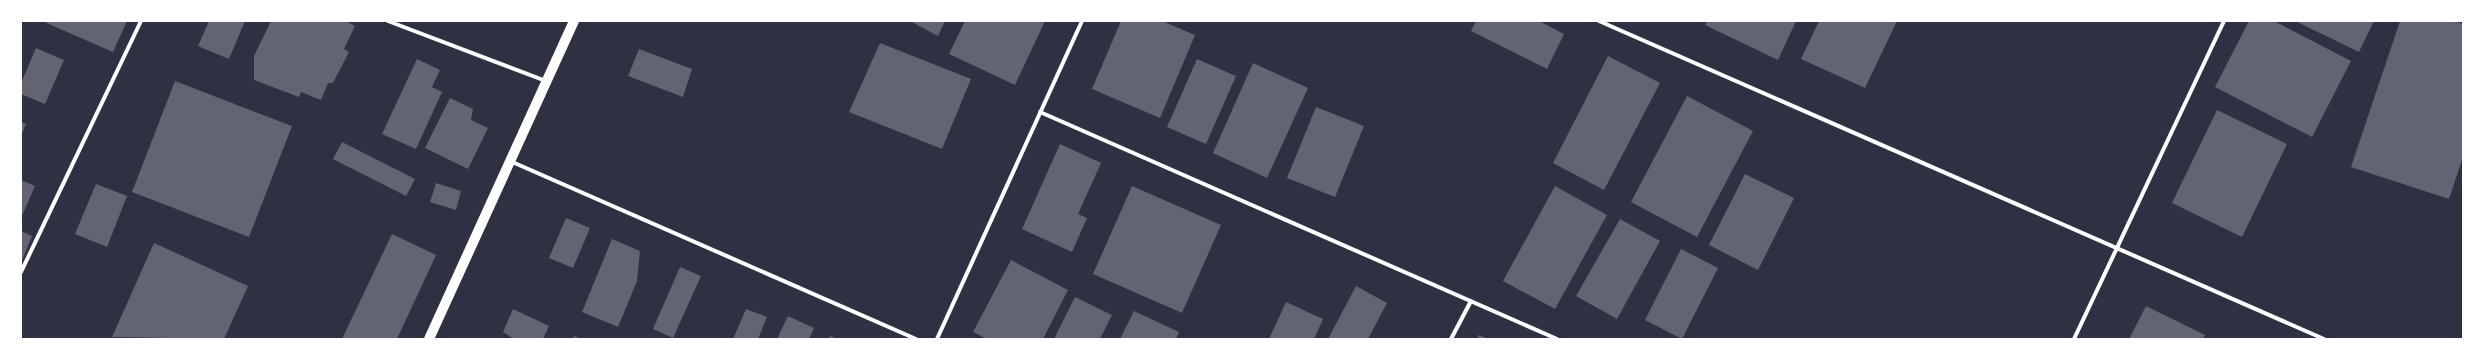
<svg xmlns="http://www.w3.org/2000/svg" width="2484" height="360" font-family="'Crimson Pro',serif">
<style>
.building{fill:#626471}
.lines{fill:none;stroke-linecap:round;stroke-linejoin:round}
.minor{stroke:#fff;stroke-width:4}
.primary{stroke:#fff;stroke-width:10}
</style>
<rect width="100%" height="100%" fill="#2d3142"/>
<g class="building">
<path d="M42,21H127L113,52Z"/>
<path d="M209,21H245L229,59L198,46Z"/>
<path d="M271,21H346L355,26L344,49L349,52L333,83H328L321,100L301,92L299,97L254,80V56Z"/>
<path d="M910,21H945L938,36Z"/>
<path d="M965,21H1045L1015,85L949,54Z"/>
<path d="M1121,21H1162L1195,35L1160,118L1092,89Z"/>
<path d="M1476,21H1539L1564,34L1547,69L1471,31Z"/>
<path d="M1707,21H1796L1778,60L1705,25Z"/>
<path d="M1819,21H1897L1865,88L1801,59Z"/>
<path d="M2249,21H2274L2351,61L2312,137L2215,87Z"/>
<path d="M2295,21H2374L2359,52Z"/>
<path d="M2400,21H2453L2463,24V157L2449,199L2351,167Z"/>
<path d="M880,43L971,79L942,149L849,112Z"/>
<path d="M36,48L64,60L45,104L21,94V83Z"/>
<path d="M639,49L692,69L683,97L628,76Z"/>
<path d="M1608,56L1660,83L1604,190L1553,163Z"/>
<path d="M417,59L440,70L432,87L442,92L416,149L382,134Z"/>
<path d="M1197,59L1236,76L1206,144L1167,127Z"/>
<path d="M1253,63L1308,88L1267,178L1213,153Z"/>
<path d="M175,81L292,126L249,237L132,192Z"/>
<path d="M1687,96L1753,131L1697,237L1631,202Z"/>
<path d="M450,98L473,109L471,120L488,128L468,169L425,148Z"/>
<path d="M1316,107L1364,126L1335,197L1287,178Z"/>
<path d="M2217,110L2287,144L2242,237L2172,203Z"/>
<path d="M21,122L26,124L21,136Z"/>
<path d="M342,142L415,179L406,196L333,159Z"/>
<path d="M1060,144L1101,163L1078,214L1087,218L1072,252L1022,229Z"/>
<path d="M1745,174L1794,198L1758,270L1709,245Z"/>
<path d="M21,180L35,186L21,218Z"/>
<path d="M436,183L461,191L456,210L430,202Z"/>
<path d="M96,184L127,196L107,247L75,234Z"/>
<path d="M1132,186L1221,225L1182,313L1093,274Z"/>
<path d="M1555,186L1607,215L1555,309L1503,281Z"/>
<path d="M566,218L590,228L573,268L549,258Z"/>
<path d="M1620,219L1660,241L1617,319L1576,296Z"/>
<path d="M21,231L32,236L21,263Z"/>
<path d="M392,234L436,255L397,339H342Z"/>
<path d="M612,239L640,251L637,281L618,327L582,312Z"/>
<path d="M154,243L248,286L224,339L112,337Z"/>
<path d="M1681,249L1718,268L1682,339L1645,320Z"/>
<path d="M1011,260L1068,290L1043,339H987L973,332Z"/>
<path d="M680,267L701,276L673,338L653,329Z"/>
<path d="M1356,286L1387,303L1368,339H1328Z"/>
<path d="M1075,297L1112,315L1100,339H1054Z"/>
<path d="M1286,302L1323,319L1314,339H1269Z"/>
<path d="M2146,306L2205,335L2203,339H2129Z"/>
<path d="M513,309L549,326L543,339H514L503,332Z"/>
<path d="M746,309L767,317L758,339H733Z"/>
<path d="M1134,311L1179,332L1176,339H1120Z"/>
<path d="M788,316L814,328L809,339H777Z"/>
<path d="M1479,335L1488,339H1477Z"/>
<path d="M574,336L582,339H573Z"/>
<path d="M830,336L838,339H829Z"/>
</g>
<g class="lines">
<g class="minor">
<path d="M388,21L546,81"/>
<path d="M1599,21L2324,339"/>
<path d="M1040,112L1557,339"/>
<path d="M510,161L916,339"/>
<path d="M21,272L141,21"/>
<path d="M937,339L1082,21"/>
<path d="M1451,339L1471,301"/>
<path d="M2074,339L2224,21"/>
</g>
<path class="primary" d="M429,339L574,21"/>
</g>
<rect width="2484" height="360" fill="none" stroke="#ffffff" stroke-width="44"/>
</svg>
